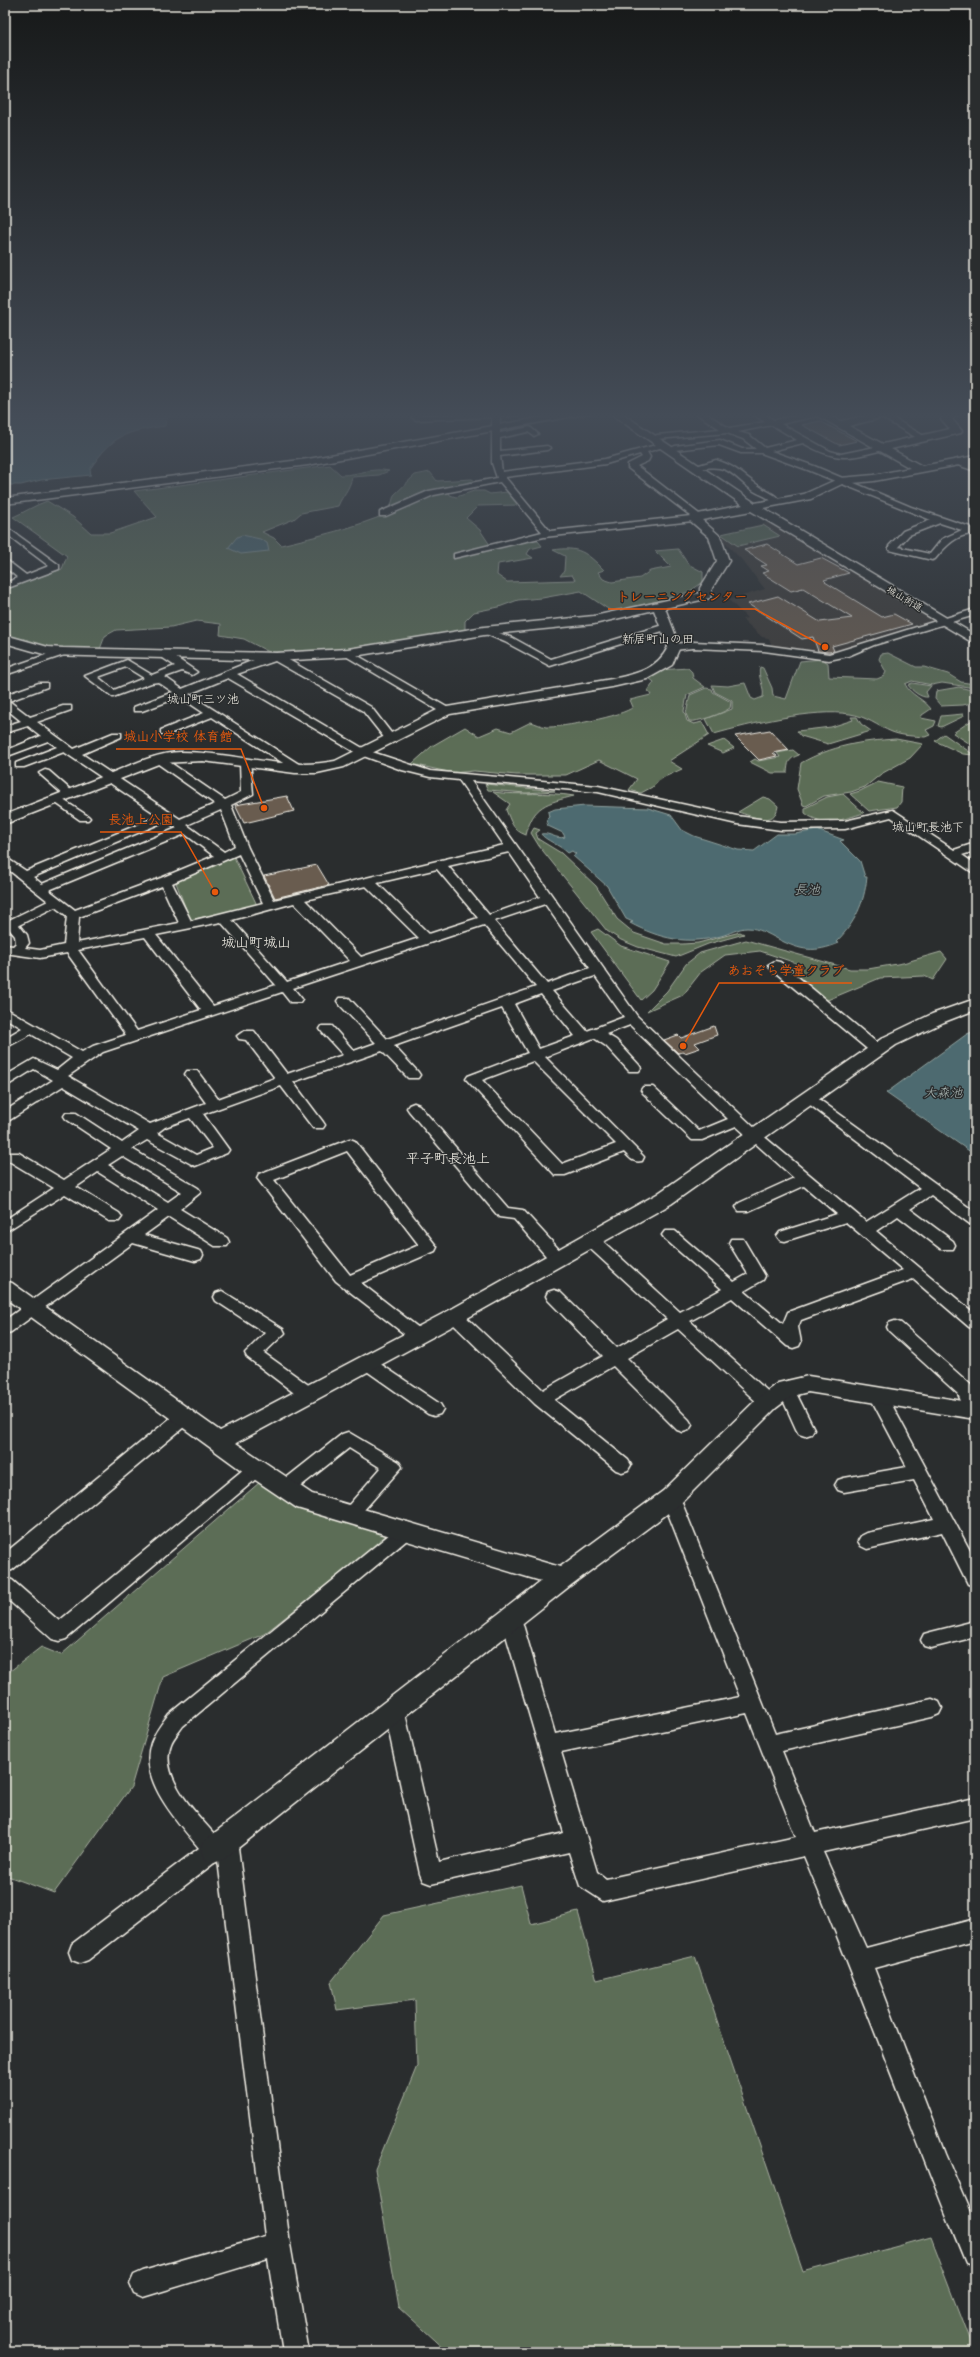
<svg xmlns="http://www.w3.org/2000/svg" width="980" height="2357" font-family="'Architects Daughter','Klee One',sans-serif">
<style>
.built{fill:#3d3b38}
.green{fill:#5c6d57;stroke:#a8afa0}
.water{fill:#4d6b6f;stroke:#90a19f}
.building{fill:#695c50;stroke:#f4f1e8}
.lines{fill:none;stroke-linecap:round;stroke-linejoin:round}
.minor-casing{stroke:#f4f1e8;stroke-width:3}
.tertiary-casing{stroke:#f4f1e8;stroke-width:3}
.minor{fill:#2a2d2e;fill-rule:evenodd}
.tertiary{fill:#2a2d2e;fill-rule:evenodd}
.labels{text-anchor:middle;stroke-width:3;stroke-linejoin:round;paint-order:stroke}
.far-street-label{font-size:10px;fill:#f4f1e8;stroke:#2a2d2e}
.far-quarter-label{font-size:12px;fill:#f4f1e8;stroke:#2a2d2e}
.water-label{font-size:13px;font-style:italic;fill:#a9b5b2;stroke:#2a2d2e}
.quarter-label{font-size:14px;fill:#f4f1e8;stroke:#2a2d2e}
.leader{fill:none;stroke:#e8590c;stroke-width:1.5}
.callout-dot{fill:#e8590c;stroke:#2a2d2e;stroke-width:1.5}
.callout-label{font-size:13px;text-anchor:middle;font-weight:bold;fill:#e8590c;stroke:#2a2d2e;stroke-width:3;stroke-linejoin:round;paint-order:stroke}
</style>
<rect width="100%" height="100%" fill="#2a2d2e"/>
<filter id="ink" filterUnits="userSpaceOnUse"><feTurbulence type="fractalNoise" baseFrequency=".025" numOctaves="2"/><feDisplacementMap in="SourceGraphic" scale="8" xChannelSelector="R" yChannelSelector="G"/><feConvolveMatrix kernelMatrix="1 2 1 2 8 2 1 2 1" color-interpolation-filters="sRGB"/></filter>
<g filter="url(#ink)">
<path class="built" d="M773,521L936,621L859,644L831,655L773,647L768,638L762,637L742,619L747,618L729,600L765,589L741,559L717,535Z"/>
<g class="green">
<path d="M330,465L341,475C358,475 372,467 389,471L379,475L352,477C349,491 343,494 338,506L301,513L294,519L262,532L274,538L281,545C318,536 354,528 389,513L394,495L415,475L430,472L437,481L472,479L482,485L449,491L450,495L456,497L474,491H484L490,494L507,492L519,505L478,506L466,518L480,530L490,545L538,541L542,546L530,549L527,554L533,558L498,564L497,575L507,582L575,580L572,575L560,576L564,571L565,556L553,550C579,546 586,552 604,570L598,572L603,579L612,582L640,578L650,571L671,567L655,551L678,549L688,564L703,572V582L689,592L614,613L581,591L542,598L518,600L499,607L474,612L465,621V631L342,650L269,652L244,639L220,635L221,624L196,621L171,627L116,630L105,636L100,649H48L5,636V589L62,569L67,556L13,517C25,512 35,505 47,501L73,517L91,533H110L157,517L134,491Z"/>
<path d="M763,525L780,536L738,546L721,534Z"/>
<path d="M888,653L916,667H924L948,674L961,682L975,684V688L942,683L932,685L912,681L905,684C910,695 924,699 931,709L922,715L921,718L936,721L934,726L926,730L930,735L925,737C914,736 902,736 892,732C877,726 866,716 850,714C814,708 750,724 714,734L706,719L732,709V701L715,692L712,685L728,686L745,683L751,698L755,700L763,697C765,686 757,678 760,667L763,668L772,688L773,696L786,699L800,661L822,659L828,663L829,677L877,679L884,676L886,672L879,659L881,654Z"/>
<path d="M688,668L692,672L693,678L705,687L687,695L684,711L687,721L694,724L702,722L709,735L669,761L682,769L660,779L654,786L641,793L629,790L637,779L599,760L566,775H516L474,771L453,773L412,764L432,746L465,727L479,736L498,728L511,732L531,722C535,723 541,726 546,727C560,728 624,716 633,707L630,700L651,695L648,691L654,682L649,678L660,670Z"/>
<path d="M912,683L931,686L926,692L928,697C921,698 912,691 908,685Z"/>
<path d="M959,687L975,691V702L963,705L941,706L935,699L936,691Z"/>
<path d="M706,688L712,689L713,692L731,702L730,708C724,713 696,723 689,721L686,714L690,695Z"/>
<path d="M963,714L964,716L941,727L938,726L941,716Z"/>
<path d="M851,717H857L861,724L871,731L828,744L801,736L797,731L831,727L853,720Z"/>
<path d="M975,718V747L953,733Z"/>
<path d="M944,734L974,755L963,754L935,741Z"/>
<path d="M896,739L923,744L910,758L881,774L865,787L851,792L824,796L806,806L803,805L797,789L801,763C831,746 862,741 896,739Z"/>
<path d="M724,740L734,748L723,753L707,746Z"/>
<path d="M793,750L799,755C788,759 788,762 787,773H772L750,762L755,759L758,761L780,757L777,753Z"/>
<path d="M878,782L902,787L901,802L897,807L869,811L850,794L860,791Z"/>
<path d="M485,784L555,791L526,793L488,790Z"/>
<path d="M493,792C520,796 547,791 574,796C547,803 533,805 526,835C512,830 511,821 506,810L510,804Z"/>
<path d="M843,794L864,813C844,819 823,828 805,813V808L827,797Z"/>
<path d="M763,797L770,799L778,806C775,828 752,816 738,812Z"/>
<path d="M534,828L540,830L536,833L538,839L561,853L596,886L617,919L634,933L666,944H683L698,943L740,932L744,934L708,944L676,957L638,947L621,940L607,931L539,846L531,833Z"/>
<path d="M233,855L257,905L190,920L175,880Z"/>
<path d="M598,929L621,946L670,962L652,990L641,1000L591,932Z"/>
<path d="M746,940L850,969H868L903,963L941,952L947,959L933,980L924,976L880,978L825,1001L789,971L796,963L760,951L725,955L701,972L683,995L647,1011L667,991L686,964L700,953Z"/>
<path d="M260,1482L392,1533L264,1634L163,1677L131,1787L54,1893L5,1875V1675L41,1647L61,1655Z"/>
<path d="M521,1885L531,1924L578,1912L597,1980L695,1956L803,2272L931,2237L975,2352H448L399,2307L375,2169L417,2066L415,2000L337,2010L331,1982L384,1915Z"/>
</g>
<g class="water">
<path d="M5,412H177L166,419L165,426C125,432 114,434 90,469L91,475L41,480L21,485H5Z"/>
<path d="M242,535L260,539L267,543L269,551L241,554L228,548L237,537Z"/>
<path d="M585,806L648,808L671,815L682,830L694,836L738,850L754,851L777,834H795L817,830L844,840L840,841L860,861L865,877H867C864,904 855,923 836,942L839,943C815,953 801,951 778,939C768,934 759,928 747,928C738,928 729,934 721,936C687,945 660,939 630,923L633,922L626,919L607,886L573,856L576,854L572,851L568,853C560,845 545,840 541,834C550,832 556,840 565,837L563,833L548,826L546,820L549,817L548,812L555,809Z"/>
<path d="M975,1031V1155L886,1093L967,1034Z"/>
</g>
<g class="building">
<path d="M820,421L857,441L839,445L802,425Z"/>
<path d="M767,544L798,564L821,558L849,573L824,580L826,582H825L882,617L894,614L912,624L832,646L834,651L829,652L818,651L813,637L802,639L748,604L778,596L820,622L852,618L803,588L791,591L762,573L769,571L761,566L767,565L744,550Z"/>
<path d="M770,730L789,750L773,753L777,756L759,760L735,736Z"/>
<path d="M287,796L294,811L253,821L244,823L235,805Z"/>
<path d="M317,865L329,885L275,898L264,876Z"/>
<path d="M714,1026L717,1035L695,1043L700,1048L685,1053L683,1052L678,1053L664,1040L678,1035L681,1038Z"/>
</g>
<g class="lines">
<g class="minor-casing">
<g id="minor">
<path d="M413,412H421L420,415L555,412L500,417V433L530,427L538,434L534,436L528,432L500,438V451L547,446L551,448L547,450L500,456L502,472L605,459L663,443V447L647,452L650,457L648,461L637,466L703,517L693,521L544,537L454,558V554L542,532L500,482L434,495L386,516H380V512L429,491L497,478L492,463V417L416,420L412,418ZM640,454L642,457L628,464V468L691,516L550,531L505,477L606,464Z"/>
<path d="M694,412H704L729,428L765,422L750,412H761L774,420L816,412H835L781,424L830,451L841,454L880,446H883V450C847,459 837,462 803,443L771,451L814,466L911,507L973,528L975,535C959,531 944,548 935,559L932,560L889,550V546L903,531L931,520L808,470L761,453H741L719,445L675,450L671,448L675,446L720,440L742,449H756L743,439L727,433L657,439L653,437L657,435L720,429ZM772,425L797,440L765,448L749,435L738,432ZM940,523L962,530L942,539L930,554L898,547L909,535Z"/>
<path d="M872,412H883L929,439L922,441Z"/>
<path d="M958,459L975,465V471L955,464L954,462Z"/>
<path d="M716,460C734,465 744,476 759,486C768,493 776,493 781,503L774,505C769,496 762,496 754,491C732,477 731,463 700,469L696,466Z"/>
<path d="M5,526L59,565V569L5,589V583L18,578L5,567V559L26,575L49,566L5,533Z"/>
<path d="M975,609V615L874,645L848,656L829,660L764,651L693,648L674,650L669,647L674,644L693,642L764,645L829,654Z"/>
<path d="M666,624L671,627L669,629L550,666L505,642L479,631L484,628L513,638L551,659Z"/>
<path d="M63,649L67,650V654L5,675V669Z"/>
<path d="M348,650L450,709L451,711L446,714L442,713L344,655L343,653Z"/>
<path d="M166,651L197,672L192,675L182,671L165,677L182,689L254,660L280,655L371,707L395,738L394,740H386L363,711L275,661L237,674L366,750L430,771L598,786L737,816L781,822L845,821L893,810L954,850L975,843V851L962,855L975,864V874L891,817L845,829L781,830L737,824L598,792L471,781L637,1016L761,1134L866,1222L920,1188L801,1098L808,1093L813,1095L975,1212V1225L970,1224L931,1195L910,1209L953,1241L955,1245L953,1249H941L898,1216L876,1231L975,1314V1329L969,1327L913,1279L801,1320L798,1327L801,1342L799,1346L793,1348L787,1346L732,1298L690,1321L774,1397L777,1402L774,1407L768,1409L762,1407L678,1329L627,1358L689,1420L692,1425L689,1430L683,1432L677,1430L613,1366L554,1400L628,1460L631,1465L628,1470L622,1472L616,1470L535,1404L449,1320L447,1316L449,1312L455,1310L461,1312L543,1390L603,1356L548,1300L546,1296L548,1292L554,1290L560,1292L617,1348L667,1319L584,1243L582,1239L584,1235H596L680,1312L722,1289L665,1239L662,1235L665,1231H675L734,1282L748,1274L729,1243L731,1239H743L765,1276L763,1280L744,1291L783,1324L788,1312L903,1270L846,1222L785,1241L780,1240L777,1236L780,1232L837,1214L804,1186L749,1211H739L736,1207L739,1203L794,1178L736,1126L702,1140H692L643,1093L641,1090L643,1087H653L699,1131L728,1119L630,1025L606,1034L616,1040L639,1065L641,1068L639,1071H629L606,1046L594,1038L545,1057L644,1157L642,1161C633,1163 630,1158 624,1152L565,1175H555L466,1079L468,1076L528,1053L502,1008L394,1046L418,1072L420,1075L418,1078H408L382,1051L293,1082L323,1122L325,1125L323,1128H313L281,1086L203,1114L229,1150L227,1153L195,1166L147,1140L132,1149L198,1188L201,1192L180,1209L227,1238L229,1242L227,1246H215L169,1217L144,1235L201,1251L203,1255L201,1259L195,1261L133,1243L11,1332L5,1334V1320L158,1210L98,1172L76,1187L119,1213L122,1217L119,1221H109L65,1194L5,1232V1220L54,1188L9,1161L7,1157L9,1153H19L64,1180L111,1149L66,1119L64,1116L66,1113H76L122,1143L139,1131L63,1086L5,1123V1111L53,1080L34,1069L5,1087V1076L34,1059L57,1070L72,1058L31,1034L5,1048V1038L22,1028L5,1018V1008L82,1052L93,1046L126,1035L67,953L40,958L5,953V945L13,946L16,943L15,936L5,924L7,921L48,901L5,867V857L26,871L159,816L64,752L24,767H16V763L57,747L48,741L5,757V751L41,736L28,726L5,733V726L21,721L5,708V695L39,683H47V687L9,701L30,717L63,706H71V710L37,722L74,749L113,733H121V737L82,754L180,819L215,804L154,761V757H162L225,800L241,792L240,762L242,760H250L253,794L231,805L248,848L274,900L504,845L459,780L430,777L402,770L358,754L228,678L189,694L305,768V772H297L212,717L169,734H161V730L204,713L180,697L142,711H134V707L173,692L158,682L151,683L113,697L85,676L127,660L152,675L175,666L160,656ZM126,667L144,678L114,690L98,677ZM221,810L235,846L224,852L187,825ZM166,821L177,828L42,884L33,877ZM185,834L214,856L161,878L75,910L49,890ZM509,852L540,897L489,915L448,866ZM239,854L263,903L191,921L172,883ZM437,869L478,918L429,934L377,883ZM162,886L179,923L77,943L79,917ZM366,886L419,938L361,957L305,900ZM294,903L350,961L287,982L232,920ZM545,904L590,968L547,984L494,921ZM55,907L67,916L64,945L40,950L25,948L29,943L27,935L19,925ZM221,922L276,985L213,1006L156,935ZM484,925L536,987L387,1039L349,998H339L337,1001L339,1004L376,1043L354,1051L332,1026H322L320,1029L322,1032L343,1055L287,1074L254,1031H244L237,1036L239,1039L246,1040L275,1078L218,1099L197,1071H187L185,1074L206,1103L150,1124L68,1076L103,1052L282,992L290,1002H300L302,999L293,988ZM145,937L201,1010L137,1031L78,950ZM595,976L624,1017L587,1031L552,991ZM541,994L575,1036L539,1049L514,1004ZM533,1061L616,1144L562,1164L482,1080ZM190,1118L213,1148L196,1155L157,1133L165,1127ZM122,1156L182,1192L168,1202L108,1165Z"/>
<path d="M45,770L49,771L73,792L75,794L73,796H65L41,775L39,773Z"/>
<path d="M57,796L88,816L90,818L88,820H80L53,801L51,799Z"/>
<path d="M775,961L780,962L882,1047L884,1050L882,1053H872L770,968L768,965Z"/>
<path d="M414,1103L419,1105L508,1208L523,1210L564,1255L566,1259L564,1263L558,1265L552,1263L514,1219L499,1217L409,1111L407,1108L409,1105Z"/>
<path d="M350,1139L355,1141L437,1247L435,1251L361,1283L424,1332L426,1336L424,1340L418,1342L412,1340L336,1281L257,1178L259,1174ZM347,1151L419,1245L350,1275L274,1180Z"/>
<path d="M222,1291L283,1329L285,1333L264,1353L314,1389L316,1394L314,1399L308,1401L302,1399L247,1357L245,1353L265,1333L216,1301L214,1297L216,1293Z"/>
<path d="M895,1321L901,1323L971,1385L975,1394V1416L967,1415L958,1394L889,1331L887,1327L889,1323Z"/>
<path d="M367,1357L373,1359L440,1404L443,1409L440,1414L434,1416L428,1414L361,1367L359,1363L361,1359Z"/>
<path d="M786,1382L792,1384L794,1389L814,1429L811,1434L805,1436L799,1434L796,1429L778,1389L780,1384Z"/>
<path d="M878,1388L884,1390L975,1560V1586L968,1584L942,1532L867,1549L861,1546L858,1541L861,1536L867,1533L934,1519L914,1480L844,1492L838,1490L835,1485L838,1480L844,1478L907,1467L869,1395L872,1390Z"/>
<path d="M184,1410L190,1412L193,1417L190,1422L12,1570L5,1572V1553L178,1412Z"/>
<path d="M348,1432L399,1462L402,1467L356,1519L350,1521L344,1519L341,1514L381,1468L349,1448L292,1493L286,1495L280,1493L277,1488L280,1483L342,1434Z"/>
<path d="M256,1462L262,1464L265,1469L262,1474L66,1639L59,1641L52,1639L5,1597V1578L12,1580L59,1621L250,1464Z"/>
<path d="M671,1491L677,1493L680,1498L775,1734L932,1699L939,1702L942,1708L939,1714L932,1717L782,1751L815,1833L975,1798V1818L823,1852L866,1948L975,1919V1941L874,1968L945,2154L975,2224V2266L966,2263C910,2128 861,1990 804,1856L603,1901L580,1886L569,1852L431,1884L423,1881L420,1874L384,1709L387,1703L394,1700L401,1703L404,1709L439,1862L564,1833L501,1618L504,1612L511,1610L518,1612L521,1618L555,1734L740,1697L662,1498L665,1493ZM747,1713L796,1837L606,1879L597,1872L561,1752Z"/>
<path d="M407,1522L413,1525L416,1530L413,1535L183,1726C179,1732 173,1738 171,1744C158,1777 198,1815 217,1837L219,1833L226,1830L233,1833L237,1840L290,2244L309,2352H283L268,2259L143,2297L134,2293L130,2284L134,2275L143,2271L265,2236L218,1860L88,1960L80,1963L72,1960L69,1952L72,1944L199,1848C178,1822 138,1780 151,1743C155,1732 162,1723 169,1714L401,1525Z"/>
<path d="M975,1621V1637L931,1648L924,1646L921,1640L924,1634L931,1632Z"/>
</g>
</g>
<g class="tertiary-casing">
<g id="tertiary">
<path d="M571,412H596L308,465L5,504V498L308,459Z"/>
<path d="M608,412H620L755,503L804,494L840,478L874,475L910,468L811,412H824L841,421L883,412H904L849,426L883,444L950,429L941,419L946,412H957V416L952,419L962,431L961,433L891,449L922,466L975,456V462L874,481L842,484L811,499L763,508L975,635V644L751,511L702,520L720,536L729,561L712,588L710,598L665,608L680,647L672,665L647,679L612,687L450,714L344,767L317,773H295L203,761L161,763L5,824V815C38,802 71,789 104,776C129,766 154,753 181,752C233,752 283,771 335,761L441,708L612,679C635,674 657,670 668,647L654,610L594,624L484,635L348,657L276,661L47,655L5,643V635L48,647L63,648L276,653L348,649L484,627L594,616L700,593V588L717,561L709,537L687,518L693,515L743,505Z"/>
<path d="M975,999V1010L944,1022L896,1045L671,1204L462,1321L236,1443L312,1494L560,1567L663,1491L760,1396L778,1383L808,1376L975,1403V1419L808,1392L792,1396L776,1408L679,1505L571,1585L224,1859L214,1863L204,1859L201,1850L204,1841L541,1581L297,1508L248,1475L5,1298V1281L12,1283L220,1431L448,1311L657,1194L884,1037L932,1014Z"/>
</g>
</g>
<use href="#minor" class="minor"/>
<use href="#tertiary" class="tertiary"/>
</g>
</g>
<linearGradient id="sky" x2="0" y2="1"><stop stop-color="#171919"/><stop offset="0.56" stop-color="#444c57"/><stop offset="1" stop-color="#444c57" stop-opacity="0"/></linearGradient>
<rect width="980" height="742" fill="url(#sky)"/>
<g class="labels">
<g class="far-street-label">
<text transform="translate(905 598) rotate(31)" y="4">城山街道</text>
</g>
<g class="far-quarter-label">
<text x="658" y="643">新居町山の田</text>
<text x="203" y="703">城山町三ツ池</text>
<text x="928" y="831">城山町長池下</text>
</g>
<g class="water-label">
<text x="807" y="894">長池</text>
<text x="943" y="1097">大森池</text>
</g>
<g class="quarter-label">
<text x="256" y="947">城山町城山</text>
<text x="448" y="1163">平子町長池上</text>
</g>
</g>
<path class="leader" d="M825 647L755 609H608M264 808L241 749H116M215 892L181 832H100M683 1046L719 983H852"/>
<g class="callout-dot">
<circle cx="825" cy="647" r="4"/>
<circle cx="264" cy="808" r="4"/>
<circle cx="215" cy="892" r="4"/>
<circle cx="683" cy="1046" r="4"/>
</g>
<g class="callout-label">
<text x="682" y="601">トレーニングセンター</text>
<text x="178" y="741">城山小学校 体育館</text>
<text x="141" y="824">長池上公園</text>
<text x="786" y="975">あおぞら学童クラブ</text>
</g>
<rect width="980" height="2357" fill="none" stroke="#2a2d2e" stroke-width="20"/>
<rect x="10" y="10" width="960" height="2337" fill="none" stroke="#f4f1e8" stroke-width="1.5" filter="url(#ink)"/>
</svg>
